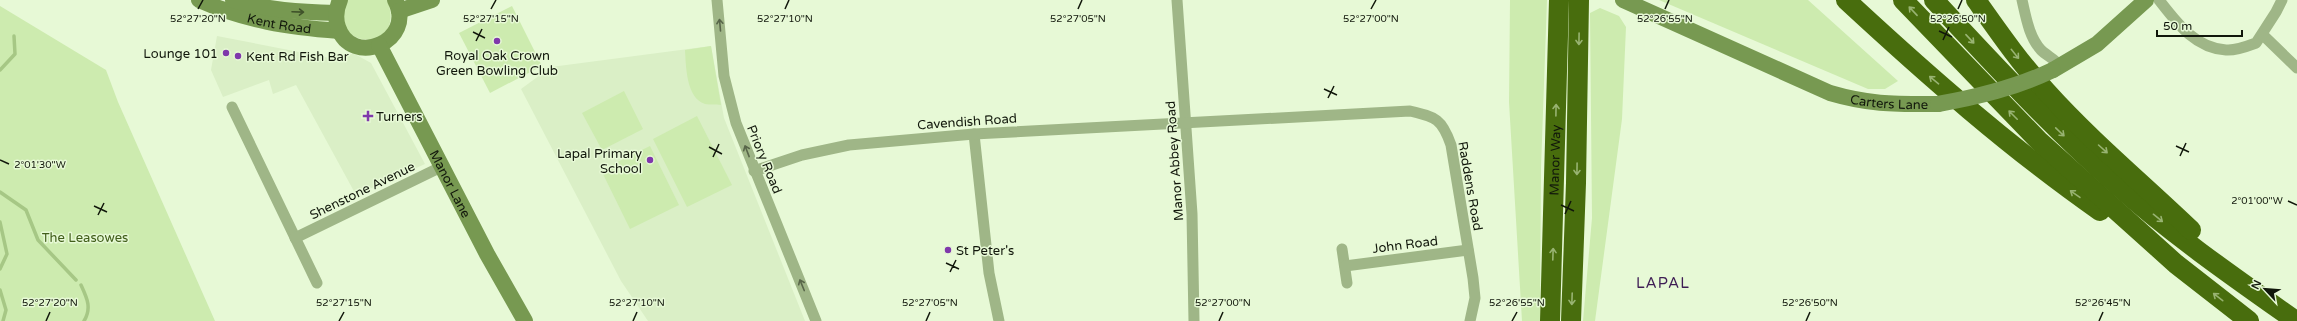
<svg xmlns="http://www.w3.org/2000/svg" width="2297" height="321" font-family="'Varela Round',sans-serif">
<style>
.built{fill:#daefc6}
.green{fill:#cdebaf}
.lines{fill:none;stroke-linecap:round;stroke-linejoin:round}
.stream{stroke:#a6c785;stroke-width:3.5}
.street{stroke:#9fb687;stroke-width:11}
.secondary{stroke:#779951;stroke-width:16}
.highway{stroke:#486d0d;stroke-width:20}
.secondary-bridge{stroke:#779951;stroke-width:16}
.oneway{stroke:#98b372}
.oneway2{stroke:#3f522a}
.oneway3{stroke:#586649}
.ticks{fill:none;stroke:#11170b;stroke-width:1.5}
.poi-dot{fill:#7f38ab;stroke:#e7f9d6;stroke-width:1.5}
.labels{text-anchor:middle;stroke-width:3;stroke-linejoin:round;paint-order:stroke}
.street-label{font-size:13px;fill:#11170b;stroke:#e7f9d6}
.poi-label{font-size:13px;fill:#11170b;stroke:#e7f9d6;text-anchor:start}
.park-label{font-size:13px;fill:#415e1a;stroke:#e7f9d6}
.quarter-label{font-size:15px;letter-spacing:1px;fill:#3e1d54;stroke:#e7f9d6}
.ticks-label{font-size:10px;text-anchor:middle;fill:#11170b;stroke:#e7f9d6;stroke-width:3;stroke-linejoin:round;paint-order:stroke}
</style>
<rect width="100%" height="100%" fill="#e7f9d6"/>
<g class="built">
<path d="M217,36L340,60L353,53L371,63L425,164L356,195L296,85L273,94L269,80L223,97L211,70Z"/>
<path d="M711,46L724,118L805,321H648L621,281L521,89L551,67Z"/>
</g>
<g class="green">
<path d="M348,0H387C407,49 339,50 343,15C343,10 346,5 348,0Z"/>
<path d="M1510,0H1547L1541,168L1540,321H1522L1509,102Z"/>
<path d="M1659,0H1808L1898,81L1885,89H1868Z"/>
<path d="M0,6L106,70L118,102L215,321H0Z"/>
<path d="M512,6L542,66L490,93L459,33Z"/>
<path d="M1600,8L1619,16L1626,27L1622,119L1595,321H1583L1592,218L1590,13Z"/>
<path d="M711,46L721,105C716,104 710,105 705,104C686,98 686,66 685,50Z"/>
<path d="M624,91L643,129L602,150L582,113Z"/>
<path d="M697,116L732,185L687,207L653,139Z"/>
<path d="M650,146L679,205L630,229L601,170Z"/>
</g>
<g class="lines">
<g class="stream">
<path d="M0,70L15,54L14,36"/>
<path d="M0,192L26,210L38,240L76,280"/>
<path d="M0,222L7,254L0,269"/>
<path d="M81,285C87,298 92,308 84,321"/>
<path d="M0,290L6,310L3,321"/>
</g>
<g class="street">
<path d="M717,0L724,76L736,123L816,321"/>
<path d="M1177,0L1192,214L1194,321"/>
<path d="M2022,0C2026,17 2029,37 2041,50C2047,56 2055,59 2060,66"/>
<path d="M2159,0C2177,23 2195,48 2226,50C2235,51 2248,46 2256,43L2276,12L2282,0"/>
<path d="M2263,35L2297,68"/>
<path d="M232,107L317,283"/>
<path d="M974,134L989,273L999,321"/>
<path d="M754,171L802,155L849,145L974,134L1410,111C1436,117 1442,119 1451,145L1473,278L1475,298L1470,321"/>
<path d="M295,238L441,167"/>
<path d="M1342,249L1347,283"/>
<path d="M1345,266L1468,250"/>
</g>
<g class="secondary">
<path id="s1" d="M199,0C246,21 288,27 339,31"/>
<path d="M233,0C267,10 300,12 336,13"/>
<path d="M340,0C336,9 335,18 338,27C351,68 417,42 395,0"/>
<path id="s2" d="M1623,0L1830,93C1871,105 1896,104 1938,104"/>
<path d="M399,11L432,0"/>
<path id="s3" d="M379,45L487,254L525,321"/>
<path d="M2053,70L2097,44L2146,0"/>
</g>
<g class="highway">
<path d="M1846,0C1927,75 2010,148 2100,211"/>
<path d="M1903,0L2039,141L2176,264L2249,321"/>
<path d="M1934,0C1993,64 2052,127 2117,185C2173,235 2235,278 2296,321"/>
<path d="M1976,0C1998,31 2020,63 2046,91C2091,141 2143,184 2191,230"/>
<path id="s4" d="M1550,321L1559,0"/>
<path d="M1571,321L1576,183L1579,0"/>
</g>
<path class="secondary-bridge" d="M1938,104C1978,97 2015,88 2053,70"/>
</g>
<defs><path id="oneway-shaft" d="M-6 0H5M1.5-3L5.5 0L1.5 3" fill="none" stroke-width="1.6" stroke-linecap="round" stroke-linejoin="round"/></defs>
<g class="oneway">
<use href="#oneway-shaft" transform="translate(1913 11) rotate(-133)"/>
<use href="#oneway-shaft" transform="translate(1579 39) rotate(91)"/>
<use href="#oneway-shaft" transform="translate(1970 39) rotate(47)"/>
<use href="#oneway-shaft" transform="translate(2015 54) rotate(51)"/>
<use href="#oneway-shaft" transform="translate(1934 80) rotate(-140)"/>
<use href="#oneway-shaft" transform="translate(1556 110) rotate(-89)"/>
<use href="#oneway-shaft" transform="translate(2013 115) rotate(-135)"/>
<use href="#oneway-shaft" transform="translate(2060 132) rotate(44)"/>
<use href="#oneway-shaft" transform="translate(2103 149) rotate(42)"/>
<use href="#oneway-shaft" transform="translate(1577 169) rotate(91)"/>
<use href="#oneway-shaft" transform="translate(2075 194) rotate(-145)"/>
<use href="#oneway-shaft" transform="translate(2158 218) rotate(39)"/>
<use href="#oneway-shaft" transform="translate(1553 254) rotate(-88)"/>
<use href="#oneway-shaft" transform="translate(2218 297) rotate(-142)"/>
<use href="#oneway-shaft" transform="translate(1572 299) rotate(92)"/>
</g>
<use class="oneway2" href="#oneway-shaft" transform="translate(298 12) rotate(2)"/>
<g class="oneway3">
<use href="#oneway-shaft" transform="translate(720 25) rotate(-95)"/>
<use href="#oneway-shaft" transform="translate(747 151) rotate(-111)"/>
<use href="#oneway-shaft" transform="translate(802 285) rotate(-112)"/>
</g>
<path class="ticks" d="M198,9L203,0M491,9L496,0M785,9L789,0M1078,9L1082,0M1371,9L1376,0M1665,9L1669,0M1958,9L1962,0M1939,31L1952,37M473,32L485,38M1943,40L1949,27M476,41L482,29M1324,89L1337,95M1328,98L1334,86M2176,146L2189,152M709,147L722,154M2180,156L2186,143M713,157L719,144M0,160L9,164M2288,201L2297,205M1561,205L1574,211M94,206L107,212M1565,214L1571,201M98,215L104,203M946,263L959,269M950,272L956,260M46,321L50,312M339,321L344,312M633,321L637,312M926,321L930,312M1219,321L1223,312M1512,321L1517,312M1806,321L1810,312M2099,321L2103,312"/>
<g class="poi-dot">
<circle cx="497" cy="41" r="4"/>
<circle cx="226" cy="53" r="4"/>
<circle cx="238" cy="56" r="4"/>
<path d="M366 110h4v4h4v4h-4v4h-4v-4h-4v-4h4z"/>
<circle cx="650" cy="160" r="4"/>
<circle cx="948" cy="250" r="4"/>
</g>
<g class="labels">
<g class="street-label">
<text dy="5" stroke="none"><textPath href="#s1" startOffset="84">Kent Road</textPath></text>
<text dy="5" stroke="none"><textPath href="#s2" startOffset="287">Carters Lane</textPath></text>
<text transform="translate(967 121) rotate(-4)" y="5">Cavendish Road</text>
<text transform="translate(765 159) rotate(68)" y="5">Priory Road</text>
<text transform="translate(1174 161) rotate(-94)" y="5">Manor Abbey Road</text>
<text dy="5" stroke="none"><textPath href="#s4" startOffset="161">Manor Way</textPath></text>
<text dy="5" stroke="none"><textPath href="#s3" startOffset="156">Manor Lane</textPath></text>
<text transform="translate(1471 186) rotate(80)" y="5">Raddens Road</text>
<text transform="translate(362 190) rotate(-26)" y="5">Shenstone Avenue</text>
<text transform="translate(1405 244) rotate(-7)" y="5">John Road</text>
</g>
<g class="poi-label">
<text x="218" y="58" text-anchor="end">Lounge 101</text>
<text x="497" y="60" text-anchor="middle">Royal Oak Crown<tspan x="497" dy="15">Green Bowling Club</tspan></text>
<text x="246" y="61">Kent Rd Fish Bar</text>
<text x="376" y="121">Turners</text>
<text x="642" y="158" text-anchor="end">Lapal Primary<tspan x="642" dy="15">School</tspan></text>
<text x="956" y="255">St Peter's</text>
</g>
<g class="park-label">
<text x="85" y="242">The Leasowes</text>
</g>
<g class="quarter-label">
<text x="1663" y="288">LAPAL</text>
</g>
</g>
<g class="ticks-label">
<text x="198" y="22">52°27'20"N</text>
<text x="491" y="22">52°27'15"N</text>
<text x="785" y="22">52°27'10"N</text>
<text x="1078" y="22">52°27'05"N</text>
<text x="1665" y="22">52°26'55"N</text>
<text x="1371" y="22">52°27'00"N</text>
<text x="1958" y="22">52°26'50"N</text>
<text x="40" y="168">2°01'30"W</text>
<text x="2257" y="204">2°01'00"W</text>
<text x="50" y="306">52°27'20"N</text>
<text x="344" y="306">52°27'15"N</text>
<text x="637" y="306">52°27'10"N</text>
<text x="930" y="306">52°27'05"N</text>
<text x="1223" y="306">52°27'00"N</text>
<text x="1517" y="306">52°26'55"N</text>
<text x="1810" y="306">52°26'50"N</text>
<text x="2103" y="306">52°26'45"N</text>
</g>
<g transform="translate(2265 289) rotate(296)" stroke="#e7f9d6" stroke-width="3" paint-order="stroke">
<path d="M0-3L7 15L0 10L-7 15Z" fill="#11170b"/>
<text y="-6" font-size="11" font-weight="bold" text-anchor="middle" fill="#11170b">N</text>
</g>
<path d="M2157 30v6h85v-6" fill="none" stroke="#11170b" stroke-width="2"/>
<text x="2163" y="30" font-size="12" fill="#11170b" stroke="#e7f9d6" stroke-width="3" paint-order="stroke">50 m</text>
</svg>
